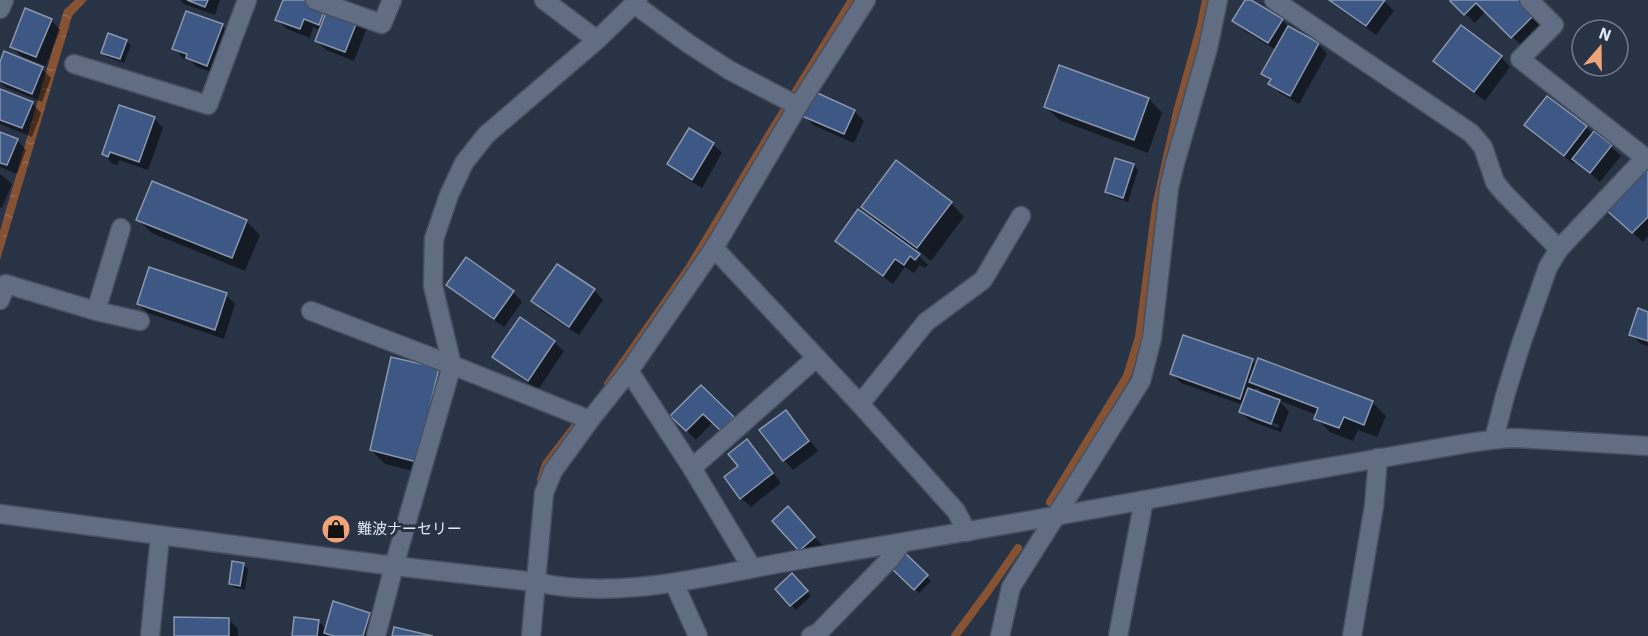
<svg xmlns="http://www.w3.org/2000/svg" width="1648" height="636" font-family="'IBM Plex Sans','Noto Sans JP',sans-serif">
<style>
.water{fill:url(#water-ripples)}
.shadow{fill:#0007;fill-rule:evenodd}
.lines{fill:none;stroke-linecap:round;stroke-linejoin:round}
.stream{stroke:#855234;stroke-width:8}
.building{fill:#3e5885;stroke:#8996ad;stroke-width:1.5}
.street-casing{stroke:#475060;stroke-width:21}
.street{stroke:#606d82;stroke-width:18}
.labels{text-anchor:middle;stroke-width:6;stroke-linejoin:round;paint-order:stroke}
.poi-label{font-size:15px;fill:#e0e7f3;stroke:#283346;text-anchor:start}
</style>
<defs>
<pattern id="water-ripples" width="26" height="14" patternUnits="userSpaceOnUse" patternTransform="scale(1.5)"><rect width="26" height="14" fill="#855234"/><path d="M2 4q2-2 4 0t4 0M15 11q2-2 4 0t4 0" fill="none" stroke="#966b52"/></pattern>
</defs>
<rect width="100%" height="100%" fill="#283346"/>
<path class="water" d="M75,0H87L72,16L0,260V231L64,10Z"/>
<g class="shadow">
<path d="M180,0H220L215,15L184,4Z"/>
<path d="M285,0L368,25L354,61L326,50L317,41L321,30L313,27L310,38L287,29L277,20Z"/>
<path d="M1246,0L1282,20L1291,29L1318,44L1327,54L1299,104L1280,93L1270,84L1271,81L1263,74L1276,50L1243,30L1234,21Z"/>
<path d="M1331,0H1383L1394,11L1376,35L1340,9Z"/>
<path d="M1453,0H1517L1543,25L1522,46L1486,11L1475,23L1452,1Z"/>
<path d="M51,20L60,30L46,66L21,56L11,46Z"/>
<path d="M222,25L231,35L217,74L197,67L191,61L183,58L174,48Z"/>
<path d="M1461,27L1501,57L1510,67L1485,101L1444,70L1435,61Z"/>
<path d="M126,41L131,45L124,63L107,57L102,52Z"/>
<path d="M0,66L42,69L51,78L42,102L5,87L0,82Z"/>
<path d="M1060,67L1149,99L1162,113L1148,153L1059,120L1045,106Z"/>
<path d="M0,91L32,103L41,113L32,137L0,124Z"/>
<path d="M814,93L854,111L864,121L854,143L813,125L804,115Z"/>
<path d="M154,118L163,128L148,170L119,160L118,165L113,164L103,154Z"/>
<path d="M1526,125L1586,127L1593,134L1594,133L1611,147L1621,156L1600,182L1576,161L1574,164L1535,135Z"/>
<path d="M0,133L17,140L26,150L17,174L0,167Z"/>
<path d="M713,144L722,153L702,188L679,174L669,164Z"/>
<path d="M1116,160L1134,165L1138,170L1128,202L1111,196L1106,192Z"/>
<path d="M1648,170V236L1643,242L1616,217Z"/>
<path d="M0,174L12,184L2,208L0,207Z"/>
<path d="M951,203L964,217L931,261L916,249L914,251L928,265L925,268L920,265L914,273L905,267L893,284L846,250L837,241L882,226L863,207Z"/>
<path d="M138,220L246,221L260,235L245,271L152,233Z"/>
<path d="M448,284L513,292L522,302L504,327L458,294Z"/>
<path d="M594,290L603,300L579,335L542,311L533,301Z"/>
<path d="M226,295L235,304L224,339L148,313L138,304Z"/>
<path d="M1648,313V346L1641,344L1631,334Z"/>
<path d="M520,319L554,342L564,351L538,390L504,366L494,357Z"/>
<path d="M1184,337L1253,361L1257,365L1372,402L1386,416L1377,437L1358,430L1353,441L1330,432L1316,418L1317,415L1278,400L1289,411L1281,432L1250,421L1240,411L1243,405L1181,383L1172,374ZM1256,387L1266,397L1254,392ZM1250,414L1279,425L1278,428L1250,417Z"/>
<path d="M438,370L452,384L430,475L385,464L371,450Z"/>
<path d="M701,387L742,428L731,439L713,422L696,440L672,416Z"/>
<path d="M786,412L795,421L818,451L793,470L784,460Z"/>
<path d="M747,441L756,451L781,483L751,507L741,498Z"/>
<path d="M797,518L824,547L809,560L774,521Z"/>
<path d="M904,555L931,581L919,593L892,567Z"/>
<path d="M243,565L248,569L245,590L235,588L230,584Z"/>
<path d="M792,575L811,596L796,610L777,589Z"/>
<path d="M369,614L379,624L375,636H329L327,634V636H294L318,621L326,629Z"/>
<path d="M228,619L238,629V636H175Z"/>
</g>
<g class="lines">
<g class="stream">
<path d="M608,384L689,268L783,112L852,0"/>
<path d="M541,479L546,464L576,425"/>
<path d="M1050,502L1127,376L1139,337L1156,206L1177,112L1201,25L1206,0"/>
<path d="M955,636L989,590L1018,548"/>
</g>
</g>
<g class="building">
<path d="M187,0H208L205,7Z"/>
<path d="M283,0H326L328,1L319,25L304,19L300,29L275,20Z"/>
<path d="M1245,0H1251L1283,19L1268,43L1232,21Z"/>
<path d="M1329,0H1385L1366,26Z"/>
<path d="M1451,0H1520L1534,15L1511,38L1476,3L1464,15L1450,1Z"/>
<path d="M330,2L360,14L345,52L315,41Z"/>
<path d="M25,8L52,19L36,57L10,47Z"/>
<path d="M186,11L223,24L207,66L186,58L187,54L172,49Z"/>
<path d="M1461,25L1502,56L1474,92L1433,61Z"/>
<path d="M1288,26L1319,43L1290,96L1268,84L1271,79L1261,74Z"/>
<path d="M108,33L127,40L120,59L101,53Z"/>
<path d="M4,51L43,67L32,94L0,81V62Z"/>
<path d="M1059,65L1149,98L1134,140L1044,107Z"/>
<path d="M0,89L33,102L22,128L0,120Z"/>
<path d="M813,91L855,110L844,134L802,116Z"/>
<path d="M1547,96L1587,126L1564,156L1524,125Z"/>
<path d="M119,105L155,117L139,162L110,152L108,157L102,154Z"/>
<path d="M689,128L714,143L692,180L667,164Z"/>
<path d="M1594,131L1612,145L1590,173L1572,159Z"/>
<path d="M0,132L18,139L7,165L0,163Z"/>
<path d="M1115,158L1134,164L1123,198L1105,192Z"/>
<path d="M896,160L952,202L917,248L861,207Z"/>
<path d="M1648,168V217L1632,233L1604,208Z"/>
<path d="M152,181L247,220L232,258L136,220Z"/>
<path d="M858,209L920,254L915,260L910,256L904,265L895,259L883,276L835,241Z"/>
<path d="M466,257L514,291L494,319L446,285Z"/>
<path d="M557,264L595,289L569,327L531,301Z"/>
<path d="M149,267L227,293L215,330L137,304Z"/>
<path d="M1638,308L1648,312V341L1629,335Z"/>
<path d="M520,317L555,341L528,381L492,357Z"/>
<path d="M1183,335L1253,359L1240,399L1170,374Z"/>
<path d="M391,357L439,368L417,462L370,450Z"/>
<path d="M1258,358L1373,401L1364,425L1344,417L1339,428L1314,419L1318,408L1249,382Z"/>
<path d="M701,385L734,417L721,431L703,414L686,431L670,416Z"/>
<path d="M1248,388L1280,400L1271,424L1239,412Z"/>
<path d="M786,410L809,441L783,461L759,430Z"/>
<path d="M747,439L773,473L740,499L724,477L738,466L728,454Z"/>
<path d="M788,506L815,537L799,551L772,521Z"/>
<path d="M904,552L928,575L914,590L890,567Z"/>
<path d="M232,561L244,563L240,586L229,584Z"/>
<path d="M792,573L808,591L790,606L775,589Z"/>
<path d="M333,601L370,613L363,636H334L324,633Z"/>
<path d="M174,617L229,618V636H174Z"/>
<path d="M294,617L319,620L317,636H292Z"/>
<path d="M394,627L433,636H392Z"/>
</g>
<g class="lines">
<g class="street-casing">
<g id="street">
<path d="M315,0L382,24L392,0"/>
<path d="M544,0L597,40"/>
<path d="M1274,0L1471,133L1483,147L1495,182L1504,193L1559,249"/>
<path d="M1529,0L1554,25L1520,59L1648,160"/>
<path d="M634,4L689,44L729,70L798,106"/>
<path d="M0,9L4,0"/>
<path d="M74,64L208,105L247,0"/>
<path d="M714,248L860,404L956,511L967,532"/>
<path d="M0,300L6,284L96,311L140,321"/>
<path d="M96,311L121,228"/>
<path d="M311,311L452,365L590,420"/>
<path d="M629,371L692,468L752,568"/>
<path d="M860,404L926,322L983,280L1021,216"/>
<path d="M1494,439L1505,396L1520,347L1548,267L1559,249L1645,158"/>
<path d="M692,468L816,358"/>
<path d="M0,514L394,566L536,582C621,602 718,573 803,559C955,534 1108,507 1260,479C1314,470 1368,460 1422,451C1453,446 1484,439 1516,438L1648,446"/>
<path d="M674,583L698,636"/>
<path d="M150,636L160,536"/>
<path d="M376,636L394,566L452,365L433,286L434,239L449,195L464,163L486,135L597,40L638,0"/>
<path d="M531,636L544,493L553,471L590,420L629,371L714,248L798,106L866,0"/>
<path d="M811,636L818,633L891,558L902,543"/>
<path d="M1000,636L1011,587L1141,381L1152,338L1169,188L1175,163L1208,48L1218,0"/>
<path d="M1118,636L1144,500"/>
<path d="M1352,636L1374,506L1378,458"/>
</g>
</g>
<use href="#street" class="street"/>
</g>
<defs>
<g id="shop-disc" transform="scale(1.5)"><circle r="9.5" fill="#efa378" stroke="#283346"/><path d="M-5-2.5h2.3a2.7 3.5 0 0 1 5.4 0H5L5.5 6h-11ZM-1.5-2.5h3a1.5 2.3 0 0 0-3 0Z" fill="#111"/></g>
</defs>
<g fill-rule="evenodd">
<use href="#shop-disc" x="336" y="529"/>
</g>
<g class="labels">
<g class="poi-label">
<text x="357" y="534">難波ナーセリー</text>
</g>
</g>
<g transform="translate(1600 48) rotate(20)"><circle r="28" fill="#283346" stroke="#727b8b" stroke-width="1.5"/>
<path d="M0-4.5L10 22L0 15L-10 22Z" fill="#efa378"/>
<text y="-9" font-size="16" font-weight="bold" text-anchor="middle" fill="#e0e7f3">N</text>
</g>
</svg>
